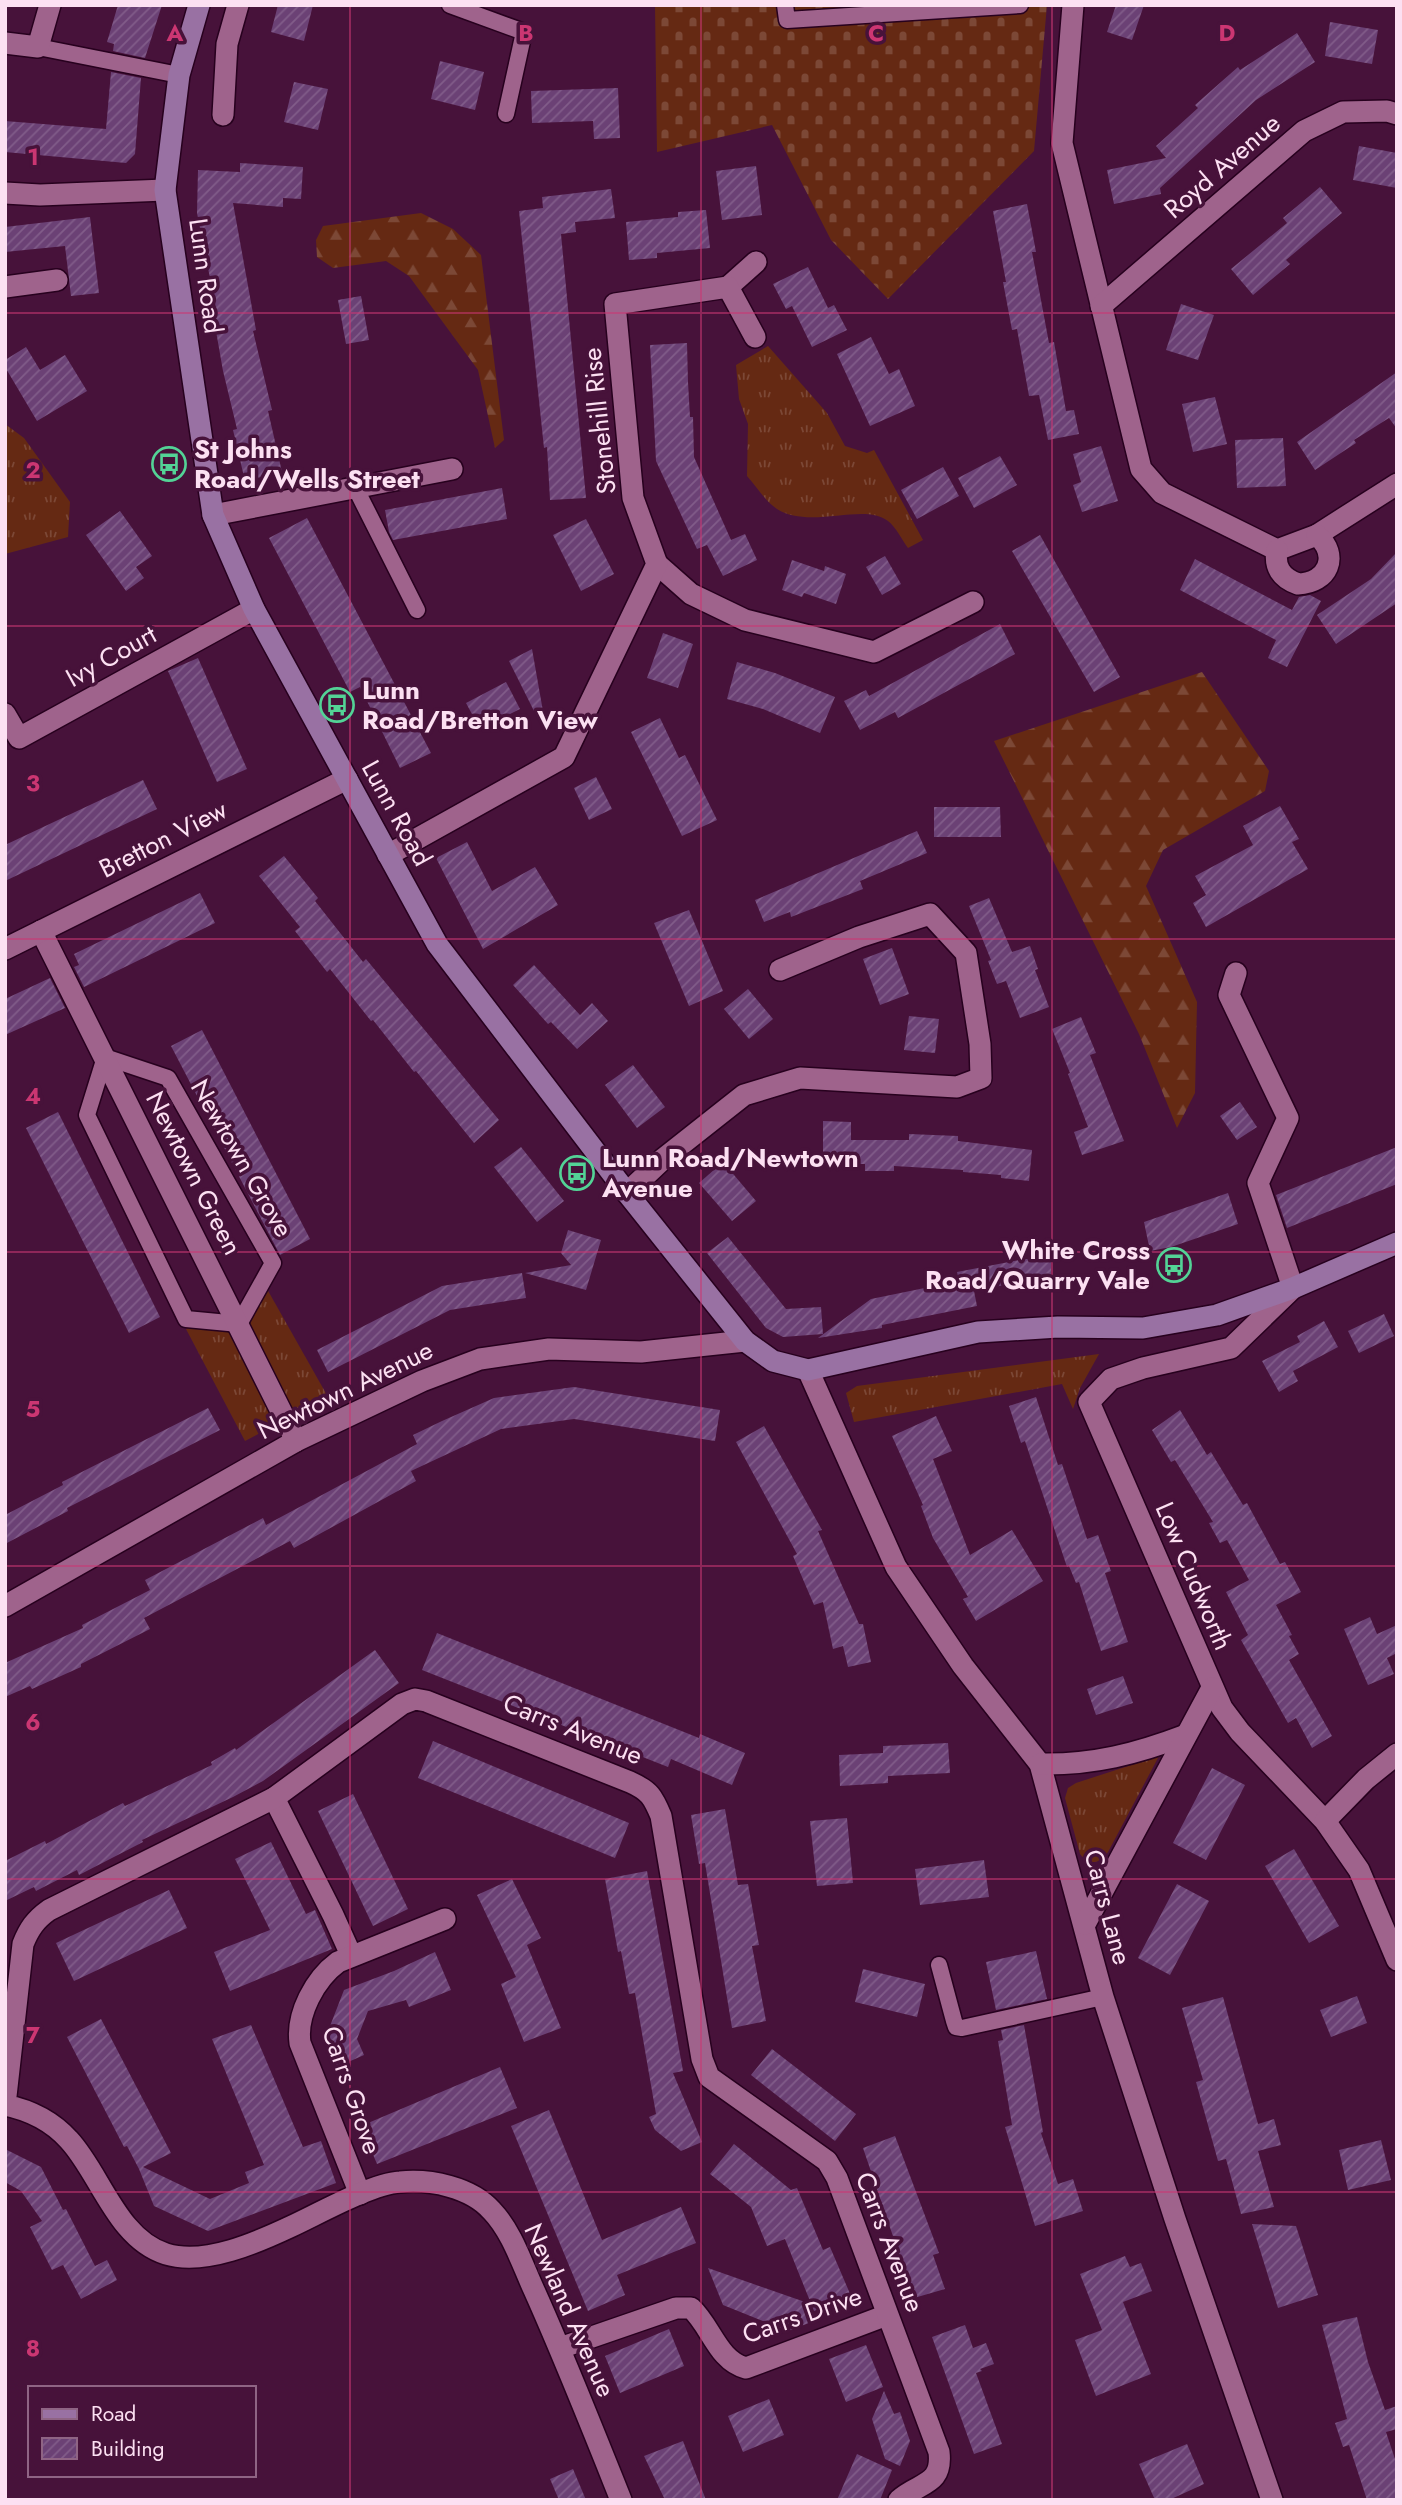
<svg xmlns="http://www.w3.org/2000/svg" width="1402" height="2505" font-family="Jost,sans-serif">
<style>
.grass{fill:url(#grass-tufts)}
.forest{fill:url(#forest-firs)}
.cemetery{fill:url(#cemetery-stones)}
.building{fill:url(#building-hatch)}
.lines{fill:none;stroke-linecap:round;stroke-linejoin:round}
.lane-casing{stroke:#27011e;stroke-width:19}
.street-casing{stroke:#27011e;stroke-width:24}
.secondary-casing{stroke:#27011e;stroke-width:24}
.lane{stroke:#9f638c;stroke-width:16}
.street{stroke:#9f638c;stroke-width:21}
.secondary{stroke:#9971a3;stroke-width:21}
.grid{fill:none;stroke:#cb3672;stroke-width:2;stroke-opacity:0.55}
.labels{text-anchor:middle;stroke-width:7;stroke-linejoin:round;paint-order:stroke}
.street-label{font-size:26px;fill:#fce0f2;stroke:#47123a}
.poi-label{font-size:26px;font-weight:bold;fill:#fce0f2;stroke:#47123a;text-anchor:start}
.grid-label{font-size:23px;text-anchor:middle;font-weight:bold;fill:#cb3672;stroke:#47123a;stroke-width:7;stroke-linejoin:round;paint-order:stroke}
</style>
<defs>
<pattern id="grass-tufts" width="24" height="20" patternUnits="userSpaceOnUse" patternTransform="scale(1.75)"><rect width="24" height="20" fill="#652913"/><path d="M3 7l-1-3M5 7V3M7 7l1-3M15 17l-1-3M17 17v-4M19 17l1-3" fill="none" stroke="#7c4836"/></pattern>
<pattern id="forest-firs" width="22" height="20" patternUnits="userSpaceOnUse" patternTransform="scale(1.75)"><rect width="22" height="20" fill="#652913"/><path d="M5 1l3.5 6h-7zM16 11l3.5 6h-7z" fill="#7c4836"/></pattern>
<pattern id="cemetery-stones" width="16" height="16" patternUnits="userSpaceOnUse" patternTransform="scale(1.75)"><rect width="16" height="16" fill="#652913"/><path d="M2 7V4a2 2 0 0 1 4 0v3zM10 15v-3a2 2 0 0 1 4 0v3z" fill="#7c4836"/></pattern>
<pattern id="building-hatch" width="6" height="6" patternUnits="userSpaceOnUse" patternTransform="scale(1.75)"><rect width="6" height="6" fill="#6b4175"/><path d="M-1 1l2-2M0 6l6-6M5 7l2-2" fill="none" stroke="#815c89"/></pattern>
</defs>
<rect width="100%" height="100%" fill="#47123a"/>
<g class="grass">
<path d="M768,346L827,413L845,446L867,453L874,450L923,540L908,548C902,540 896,527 888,521C864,502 810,530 777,509C766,502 756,486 747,476L748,424L739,399L736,365Z"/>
<path d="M5,424L24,438L70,502L68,537L5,554Z"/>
<path d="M267,1289L328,1397L245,1441L186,1329Z"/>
<path d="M1099,1354L1080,1388L1073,1409L1062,1384L854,1422L846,1393L857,1386Z"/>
<path d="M1159,1756L1108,1852C1099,1864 1090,1866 1080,1854L1065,1798L1068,1788L1076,1783Z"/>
</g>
<g class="forest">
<path d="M421,213L453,229L481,255L504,440L495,448L478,370L409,276L386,261L333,268L317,257L316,240L323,226Z"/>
<path d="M1202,672L1269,771L1265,791L1163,850L1146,886L1197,1002L1195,1093L1177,1128L1139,1034L994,741Z"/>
</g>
<path class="cemetery" d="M655,5H1047L1034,151L888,299L831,240L772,125L657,152Z"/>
<g class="building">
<path d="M118,5H162L145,58L113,51L114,44L107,42Z"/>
<path d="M278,5H313L304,41L271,32Z"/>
<path d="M1116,5H1144L1132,40L1107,32Z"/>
<path d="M1330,22L1378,30L1372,64L1325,56Z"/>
<path d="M1297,33L1315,62L1256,100L1160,188L1161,194L1114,204L1107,170L1166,158L1156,146L1198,108L1195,105L1238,67L1240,70Z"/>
<path d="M440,61L484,72L475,110L431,99Z"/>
<path d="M111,72L141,78L135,154L126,163L5,152V121L106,129Z"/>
<path d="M294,82L328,89L318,130L284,122Z"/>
<path d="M618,88L620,138L594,139L593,121L532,123L531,91Z"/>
<path d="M1359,146L1397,153V188L1353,180Z"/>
<path d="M240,163L303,167L301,199L283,198V207L233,203L256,330L253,331L272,410L268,411L282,472L245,481L233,430L237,429L223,371L213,314L217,313L197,213L198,170L240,172Z"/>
<path d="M756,166L762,215L722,220L716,171Z"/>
<path d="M1320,187L1342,213L1286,260L1290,264L1253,295L1231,269L1287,223L1283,218Z"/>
<path d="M611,189L615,218L575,222L576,232L561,234L586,498L550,500L547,447L544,448L519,211L543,208L542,197Z"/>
<path d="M1027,204L1036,252H1032L1049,343L1054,342L1066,411L1074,410L1079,434L1048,440L1039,395L1029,396L1017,329L1012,330L1003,282H1006L993,211Z"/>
<path d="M706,210L710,248L657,253V258L629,260L626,222L678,217V212Z"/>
<path d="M90,217L99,293L71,296L65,246L5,252V227Z"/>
<path d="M808,267L828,308L834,305L847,330L812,347L792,306L786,309L773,284Z"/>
<path d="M361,296L369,340L346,344L338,300Z"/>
<path d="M1181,304L1214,315L1198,360L1166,350Z"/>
<path d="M871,337L889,374L899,369L915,406L870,426L837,354Z"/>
<path d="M687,343L688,382L690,417H693L694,457L731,540L745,534L757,560L723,576L707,545L697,549L656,461L650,345Z"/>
<path d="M26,347L40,370L65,355L87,391L37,421L5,367V360Z"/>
<path d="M1397,372V429L1389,418L1354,440L1356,443L1315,470L1297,442Z"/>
<path d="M1215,397L1227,444L1193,452L1182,404Z"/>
<path d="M1283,438L1286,486L1237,488L1235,440Z"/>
<path d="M1101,446L1118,501L1082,512L1073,485L1081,482L1073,454Z"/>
<path d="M1000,456L1017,485L974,508L958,478Z"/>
<path d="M943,467L959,496L917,519L901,490Z"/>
<path d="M502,488L507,519L393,540L389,532L385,510Z"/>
<path d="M120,511L152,556L136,567L144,578L126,591L86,535Z"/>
<path d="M307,518L431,753L400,768L360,687L350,692L269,538Z"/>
<path d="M586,519L614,574L581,591L553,535Z"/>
<path d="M1040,535L1120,677L1094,692L1012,551Z"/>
<path d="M1397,552V603L1336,644L1317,615L1371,579Z"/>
<path d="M885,556L901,584L882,595L866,567Z"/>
<path d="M1195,559L1292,610L1299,597L1310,595L1321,601L1287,667L1268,658L1276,640L1180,590Z"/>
<path d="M792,560L824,571L825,566L846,574L836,604L804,593L802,597L782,590Z"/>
<path d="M1000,624L1015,654L898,718L895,712L860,730L844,701L866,690L869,696Z"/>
<path d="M663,633L693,644L678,688L647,678Z"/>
<path d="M532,649L544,717L538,719L509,661Z"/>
<path d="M198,658L247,769L217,782L168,671Z"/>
<path d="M737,662L775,673L835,697L820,733L763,709L727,699Z"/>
<path d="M506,682L520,709L480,729L466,703Z"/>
<path d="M660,718L679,758L685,755L717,820L682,836L631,732Z"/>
<path d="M596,777L612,809L589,820L574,788Z"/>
<path d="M143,780L157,809L5,881V845Z"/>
<path d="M1280,806L1299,839L1292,842L1308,869L1206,927L1193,903L1206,895L1195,876L1253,845L1243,826Z"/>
<path d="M934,807H1000L1001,837H934Z"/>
<path d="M917,831L927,853L860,881L863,889L791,917L790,912L764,922L755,900Z"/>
<path d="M467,842L492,891L535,867L558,905L483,949L436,858Z"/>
<path d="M284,856L318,898L315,901L363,962L366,959L499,1120L474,1143L416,1071L414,1072L373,1020L371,1021L330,969L327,972L295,931L300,927L259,876Z"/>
<path d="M200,893L215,923L84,987L74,967L79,965L74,954Z"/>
<path d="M989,898L1012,952L1030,946L1038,969L1035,970L1049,1007L1020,1018L1006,981L997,984L988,961L991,960L969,906Z"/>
<path d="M689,910L723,991L689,1006L654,923Z"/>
<path d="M892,948L909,994L880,1005L863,959Z"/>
<path d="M534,965L580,1015L592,1003L608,1021L577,1049L551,1022L548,1024L513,985Z"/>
<path d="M50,978L65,1008L5,1035V999Z"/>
<path d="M748,989L773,1019L749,1039L724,1009Z"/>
<path d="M909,1016L939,1019L935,1053L904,1050Z"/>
<path d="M1081,1017L1096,1053L1090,1055L1124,1141L1082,1155L1074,1132L1088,1127L1068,1074L1070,1073L1052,1029Z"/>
<path d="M202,1030L310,1239L280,1255L171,1046Z"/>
<path d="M633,1065L665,1107L637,1128L605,1085Z"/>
<path d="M1240,1102L1257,1127L1237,1140L1220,1116Z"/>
<path d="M58,1112L160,1317L129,1333L26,1128Z"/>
<path d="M823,1121L851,1122V1140H909V1134L958,1136V1141L1032,1150L1029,1181L1001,1178V1175L963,1172V1170L894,1166V1171H865V1164H823Z"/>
<path d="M521,1147L564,1201L537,1222L494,1167Z"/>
<path d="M1397,1147V1184L1287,1228L1276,1195Z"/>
<path d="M723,1162L756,1201L732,1221L699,1183Z"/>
<path d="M1228,1193L1238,1224L1171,1247L1150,1251L1144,1222Z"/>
<path d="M568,1230L601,1240L586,1290L525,1273L571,1265L561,1253Z"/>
<path d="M728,1237L786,1309L821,1307L823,1334L783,1337L766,1328L707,1253Z"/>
<path d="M1024,1259H1051V1283H1015L974,1291L977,1306L882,1325V1328L818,1338L871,1299L959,1281L957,1272Z"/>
<path d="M522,1273L526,1298L450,1310L328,1372L317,1350L442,1286Z"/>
<path d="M1384,1314L1394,1336L1359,1353L1348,1331Z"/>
<path d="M1324,1321L1338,1347L1293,1371L1298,1381L1279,1392L1262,1361L1300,1342L1297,1336Z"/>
<path d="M574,1387L720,1410L715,1441L574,1419L501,1429L411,1471L416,1481L294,1548L290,1541L144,1618L150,1629L81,1664V1667L32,1689L30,1686L5,1697V1663L83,1628L82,1625L150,1590L145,1580L263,1518L266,1525L417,1444L413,1435L442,1421L494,1398Z"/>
<path d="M1036,1397L1058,1465L1062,1464L1087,1539L1098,1535L1111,1571L1105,1573L1128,1642L1101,1651L1079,1582L1076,1583L1069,1566L1067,1567L1025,1441L1021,1443L1009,1406Z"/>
<path d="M208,1408L220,1430L67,1508L68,1511L5,1544V1515L63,1485L62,1482Z"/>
<path d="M1180,1410L1207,1455L1211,1452L1243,1505L1247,1503L1280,1564L1285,1562L1301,1592L1276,1605L1292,1635L1289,1636L1299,1654L1289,1660L1332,1736L1312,1748L1296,1718L1288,1723L1241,1640L1248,1635L1226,1592L1249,1580L1227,1540L1220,1543L1209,1523L1213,1522L1175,1460L1171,1462L1152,1430Z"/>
<path d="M936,1416L952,1451L933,1459L970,1555L1012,1530L1043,1581L976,1621L963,1599L968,1597L933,1538L921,1506L923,1505L892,1436Z"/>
<path d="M764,1426L822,1530L818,1531L859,1624H863L871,1662L848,1667L843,1646L833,1649L823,1602L814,1605L793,1556L797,1554L736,1442Z"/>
<path d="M1370,1617L1377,1634L1397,1625V1653L1387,1658L1394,1674L1368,1685L1344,1629Z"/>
<path d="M437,1633L699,1738L700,1734L745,1753L732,1785L671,1759L668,1767L422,1670Z"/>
<path d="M375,1650L399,1683L263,1781L233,1797L142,1840L143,1842L79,1875L77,1870L36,1891L34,1887L5,1901V1861L45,1841L46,1844L123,1803L125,1806L212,1765L211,1762L235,1748L236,1750Z"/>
<path d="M1123,1676L1133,1703L1096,1715L1087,1689Z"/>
<path d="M433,1741L629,1823L615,1858L418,1778Z"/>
<path d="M948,1743L950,1773L888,1776V1783L840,1786L839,1755L883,1753V1746Z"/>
<path d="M1212,1768L1245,1785L1206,1860L1173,1843Z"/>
<path d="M353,1794L408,1909L373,1926L318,1811Z"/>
<path d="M725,1809L738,1885L748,1884L759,1945L752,1946L766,2021L732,2028L705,1863L699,1864L691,1815Z"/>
<path d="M847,1818L853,1883L817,1886L810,1821Z"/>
<path d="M271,1842L306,1914L315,1910L332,1949L230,1991L214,1952L270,1930L235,1859Z"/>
<path d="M1294,1849L1339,1926L1309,1943L1265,1866Z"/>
<path d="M984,1860L989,1897L920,1905L915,1869Z"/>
<path d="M647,1871L683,2071L673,2073L702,2142L681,2151L655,2130L649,2117L656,2114L635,1993L629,1994L621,1951L618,1952L605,1879Z"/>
<path d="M512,1879L541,1938L527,1945L561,2028L524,2042L501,1984L516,1977L477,1895Z"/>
<path d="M1177,1884L1209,1901L1170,1975L1138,1958Z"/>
<path d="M169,1890L187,1928L74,1981L56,1943Z"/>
<path d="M1036,1951L1047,1999L996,2010L986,1962Z"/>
<path d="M435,1952L451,1990L409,2007L406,2000L368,2011L357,2039L364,2055L337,2067L325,2039L344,1990L394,1971Z"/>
<path d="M863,1969L925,1984L917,2017L855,2002Z"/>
<path d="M1357,1996L1367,2023L1331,2037L1320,2010Z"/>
<path d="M1223,1997L1258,2124L1274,2119L1281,2145L1258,2151L1274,2207L1241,2214L1226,2159L1218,2161L1196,2082L1203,2080L1182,2008Z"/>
<path d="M101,2019L171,2153L143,2167L210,2199L249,2183L245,2172L264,2165L212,2039L251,2025L303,2147L321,2141L336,2183L208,2231L154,2206L139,2169L127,2146L124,2147L67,2037Z"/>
<path d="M1024,2025L1043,2132L1041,2133L1058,2184L1073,2179L1083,2211L1035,2226L1005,2127L1012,2125L998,2041L1003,2040L1001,2030Z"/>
<path d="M772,2049L856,2114L835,2141L751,2075Z"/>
<path d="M500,2067L517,2108L377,2164L361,2126Z"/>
<path d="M549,2110L602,2240L681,2207L696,2243L617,2275L625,2295L588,2311L511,2126Z"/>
<path d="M895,2136L939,2253L933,2255L945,2289L914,2298L863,2148Z"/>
<path d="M1381,2140L1391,2180L1348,2190L1339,2150Z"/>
<path d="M734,2144L791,2190L797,2188L823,2250L830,2247L851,2296L814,2311L785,2239L767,2246L751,2207L710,2174Z"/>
<path d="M5,2149L41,2167L63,2210L66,2209L95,2266L107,2260L117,2280L81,2299L63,2265L52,2270L30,2227L42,2221L21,2191L5,2182Z"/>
<path d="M1252,2224L1296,2226L1318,2295L1278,2308Z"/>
<path d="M1125,2256L1130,2267L1141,2263L1152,2291L1123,2302L1151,2374L1096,2396L1075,2340L1102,2330L1080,2274Z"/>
<path d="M708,2268L805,2302L814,2321L788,2331L723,2305Z"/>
<path d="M1357,2317L1368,2362L1385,2410L1397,2406V2429L1386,2432L1397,2465V2500H1367L1349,2445L1343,2447L1335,2423L1347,2419L1322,2325Z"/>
<path d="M965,2325L973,2348L986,2343L994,2364L980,2369L982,2371L976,2373L1002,2444L974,2454L932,2337Z"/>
<path d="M669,2329L684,2366L620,2393L605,2356Z"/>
<path d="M866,2345L883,2387L846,2402L829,2359Z"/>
<path d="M884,2391L894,2414L900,2412L910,2441L900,2466L885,2459L872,2419Z"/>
<path d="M769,2399L784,2435L743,2452L728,2416Z"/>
<path d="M683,2441L693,2467L706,2500H665L644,2456Z"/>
<path d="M1187,2444L1204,2484L1169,2500H1155L1139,2464Z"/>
<path d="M857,2454L892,2470L880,2500H837Z"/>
<path d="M573,2469L586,2500H559L550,2479Z"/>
</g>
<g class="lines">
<g class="lane-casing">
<g id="lane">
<path d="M450,5L524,32L506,114"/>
<path d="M785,5L787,20L1020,5"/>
<path d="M38,47L179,75"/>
<path d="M355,487L417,610"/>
<path d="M105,1057L168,1078L273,1263L239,1324L186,1319L87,1115Z"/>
<path d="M939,1965L954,2021L956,2027L962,2028L1103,1997"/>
</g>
</g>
<g class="street-casing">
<g id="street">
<path d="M1073,5L1062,143L1141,469L1162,493L1277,550L1317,535L1397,484"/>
<path d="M5,43L38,47L50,5"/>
<path d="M223,115L227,44L238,5"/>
<path d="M5,193L40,195L165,190"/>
<path d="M5,287L57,280"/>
<path d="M728,287L756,262"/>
<path d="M1101,306L1304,131L1343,112L1387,111L1397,114"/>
<path d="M213,515L452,469"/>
<path d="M1277,550C1274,567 1281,578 1298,584C1328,583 1340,556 1317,535"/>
<path d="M657,564L691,594L745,620L874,652L973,602"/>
<path d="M5,714L19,738L254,609"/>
<path d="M388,855L564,757L657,564L633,498L615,304L728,287L755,337"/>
<path d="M41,931L296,1441"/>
<path d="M5,949L347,779"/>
<path d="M1236,973L1229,995L1288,1118L1258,1183L1293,1288L1231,1348L1143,1368L1111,1379L1089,1402L1222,1708L1240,1732L1325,1821L1359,1870L1397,1960"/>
<path d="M627,1193L663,1159L744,1095L800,1078L957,1087L981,1078L980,1044L966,953L930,914L859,937L780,970"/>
<path d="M808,1370L896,1567L963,1666L1040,1764L1103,1997L1175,2219L1272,2500"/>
<path d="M5,1606L296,1441L422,1381L480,1359L549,1349L641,1352L745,1341"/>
<path d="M1040,1764C1093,1765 1136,1754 1186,1735"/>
<path d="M274,1798L333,1915L351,1955"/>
<path d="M1325,1821L1366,1779L1397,1754"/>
<path d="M1085,1924L1212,1688"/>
<path d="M360,2194L300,2043C296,2014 315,1979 338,1962L445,1919"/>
<path d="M560,2348L676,2308H691C711,2326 718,2361 746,2368L887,2315"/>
<path d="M621,2500C593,2430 565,2359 534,2290C522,2264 512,2232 492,2211C471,2187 430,2179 400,2182C371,2184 320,2213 292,2226C258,2242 205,2266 166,2254C117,2239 100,2173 69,2140C52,2121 29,2110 5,2105L23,1944C29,1929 35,1920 49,1910L274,1798L402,1704L415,1699L426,1701L630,1782C650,1791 653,1797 661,1816L702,2059L709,2077L827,2161L837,2178L939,2452C943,2486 919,2482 899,2500"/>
</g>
</g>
<g class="secondary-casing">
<path id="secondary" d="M199,5L179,75L165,190L213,515L254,609L437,944L627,1193L745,1341L773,1361L808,1370L978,1332L1058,1327L1143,1328L1217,1315L1293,1288L1397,1243"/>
</g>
<use href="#lane" class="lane"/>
<use href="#street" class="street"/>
<use href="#secondary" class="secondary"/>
</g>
<path class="grid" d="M350,5V2500M701,5V2500M1052,5V2500M5,313H1397M5,626H1397M5,939H1397M5,1252H1397M5,1566H1397M5,1879H1397M5,2192H1397"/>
<defs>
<g id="bus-ring" transform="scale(1.75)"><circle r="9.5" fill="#47123a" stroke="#53d396" stroke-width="1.5"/><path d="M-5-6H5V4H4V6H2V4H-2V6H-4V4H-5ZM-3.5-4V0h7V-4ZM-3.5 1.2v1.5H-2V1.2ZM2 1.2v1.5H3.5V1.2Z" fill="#53d396"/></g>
</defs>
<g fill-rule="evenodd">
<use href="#bus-ring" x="169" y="464"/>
<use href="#bus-ring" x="337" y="705"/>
<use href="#bus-ring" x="577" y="1173"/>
<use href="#bus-ring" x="1174" y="1265"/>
</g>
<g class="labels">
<g class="street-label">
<text transform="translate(1222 166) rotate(-41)" y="9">Royd Avenue</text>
<text transform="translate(206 276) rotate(82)" y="9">Lunn Road</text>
<text transform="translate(599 421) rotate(-96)" y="9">Stonehill Rise</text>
<text transform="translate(111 656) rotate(-29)" y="9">Ivy Court</text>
<text transform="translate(397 813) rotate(61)" y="9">Lunn Road</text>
<text transform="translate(163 839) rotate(-27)" y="9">Bretton View</text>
<text transform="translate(242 1158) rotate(60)" y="9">Newtown Grove</text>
<text transform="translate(194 1173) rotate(63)" y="9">Newtown Green</text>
<text transform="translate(345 1390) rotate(-26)" y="9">Newtown Avenue</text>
<text transform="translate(1194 1576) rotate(67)" y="9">Low Cudworth</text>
<text transform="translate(573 1729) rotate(22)" y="9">Carrs Avenue</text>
<text transform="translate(1108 1907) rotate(75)" y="9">Carrs Lane</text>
<text transform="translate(352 2090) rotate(71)" y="9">Carrs Grove</text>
<text transform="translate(890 2242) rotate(69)" y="9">Carrs Avenue</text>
<text transform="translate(570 2310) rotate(66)" y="9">Newland Avenue</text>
<text transform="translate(802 2315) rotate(-19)" y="9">Carrs Drive</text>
</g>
<g class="poi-label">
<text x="194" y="458">St Johns<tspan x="194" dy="30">Road/Wells Street</tspan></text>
<text x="362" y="699">Lunn<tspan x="362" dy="30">Road/Bretton View</tspan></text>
<text x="602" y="1167">Lunn Road/Newtown<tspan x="602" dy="30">Avenue</tspan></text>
<text x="1150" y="1259" text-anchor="end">White Cross<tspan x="1150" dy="30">Road/Quarry Vale</tspan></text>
</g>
</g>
<g class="grid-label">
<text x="175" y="41">A</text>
<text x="526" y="41">B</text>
<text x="876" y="41">C</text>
<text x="1227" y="41">D</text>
<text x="33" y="165">1</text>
<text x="33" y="478">2</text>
<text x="33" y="791">3</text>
<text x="33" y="1104">4</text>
<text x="33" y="1417">5</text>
<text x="33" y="1730">6</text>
<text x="33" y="2043">7</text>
<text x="33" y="2356">8</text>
</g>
<rect width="1402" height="2505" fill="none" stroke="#fce0f2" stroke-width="14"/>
<rect x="28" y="2386" width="228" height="91" fill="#47123a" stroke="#8f6484" stroke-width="2"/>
<rect x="42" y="2409" width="35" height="10" fill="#9971a3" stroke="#8f6484" stroke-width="2"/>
<text x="91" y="2421" font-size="21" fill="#fce0f2">Road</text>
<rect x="42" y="2438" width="35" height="21" fill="url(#building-hatch)" stroke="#8f6484" stroke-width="2"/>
<text x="91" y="2456" font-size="21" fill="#fce0f2">Building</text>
</svg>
